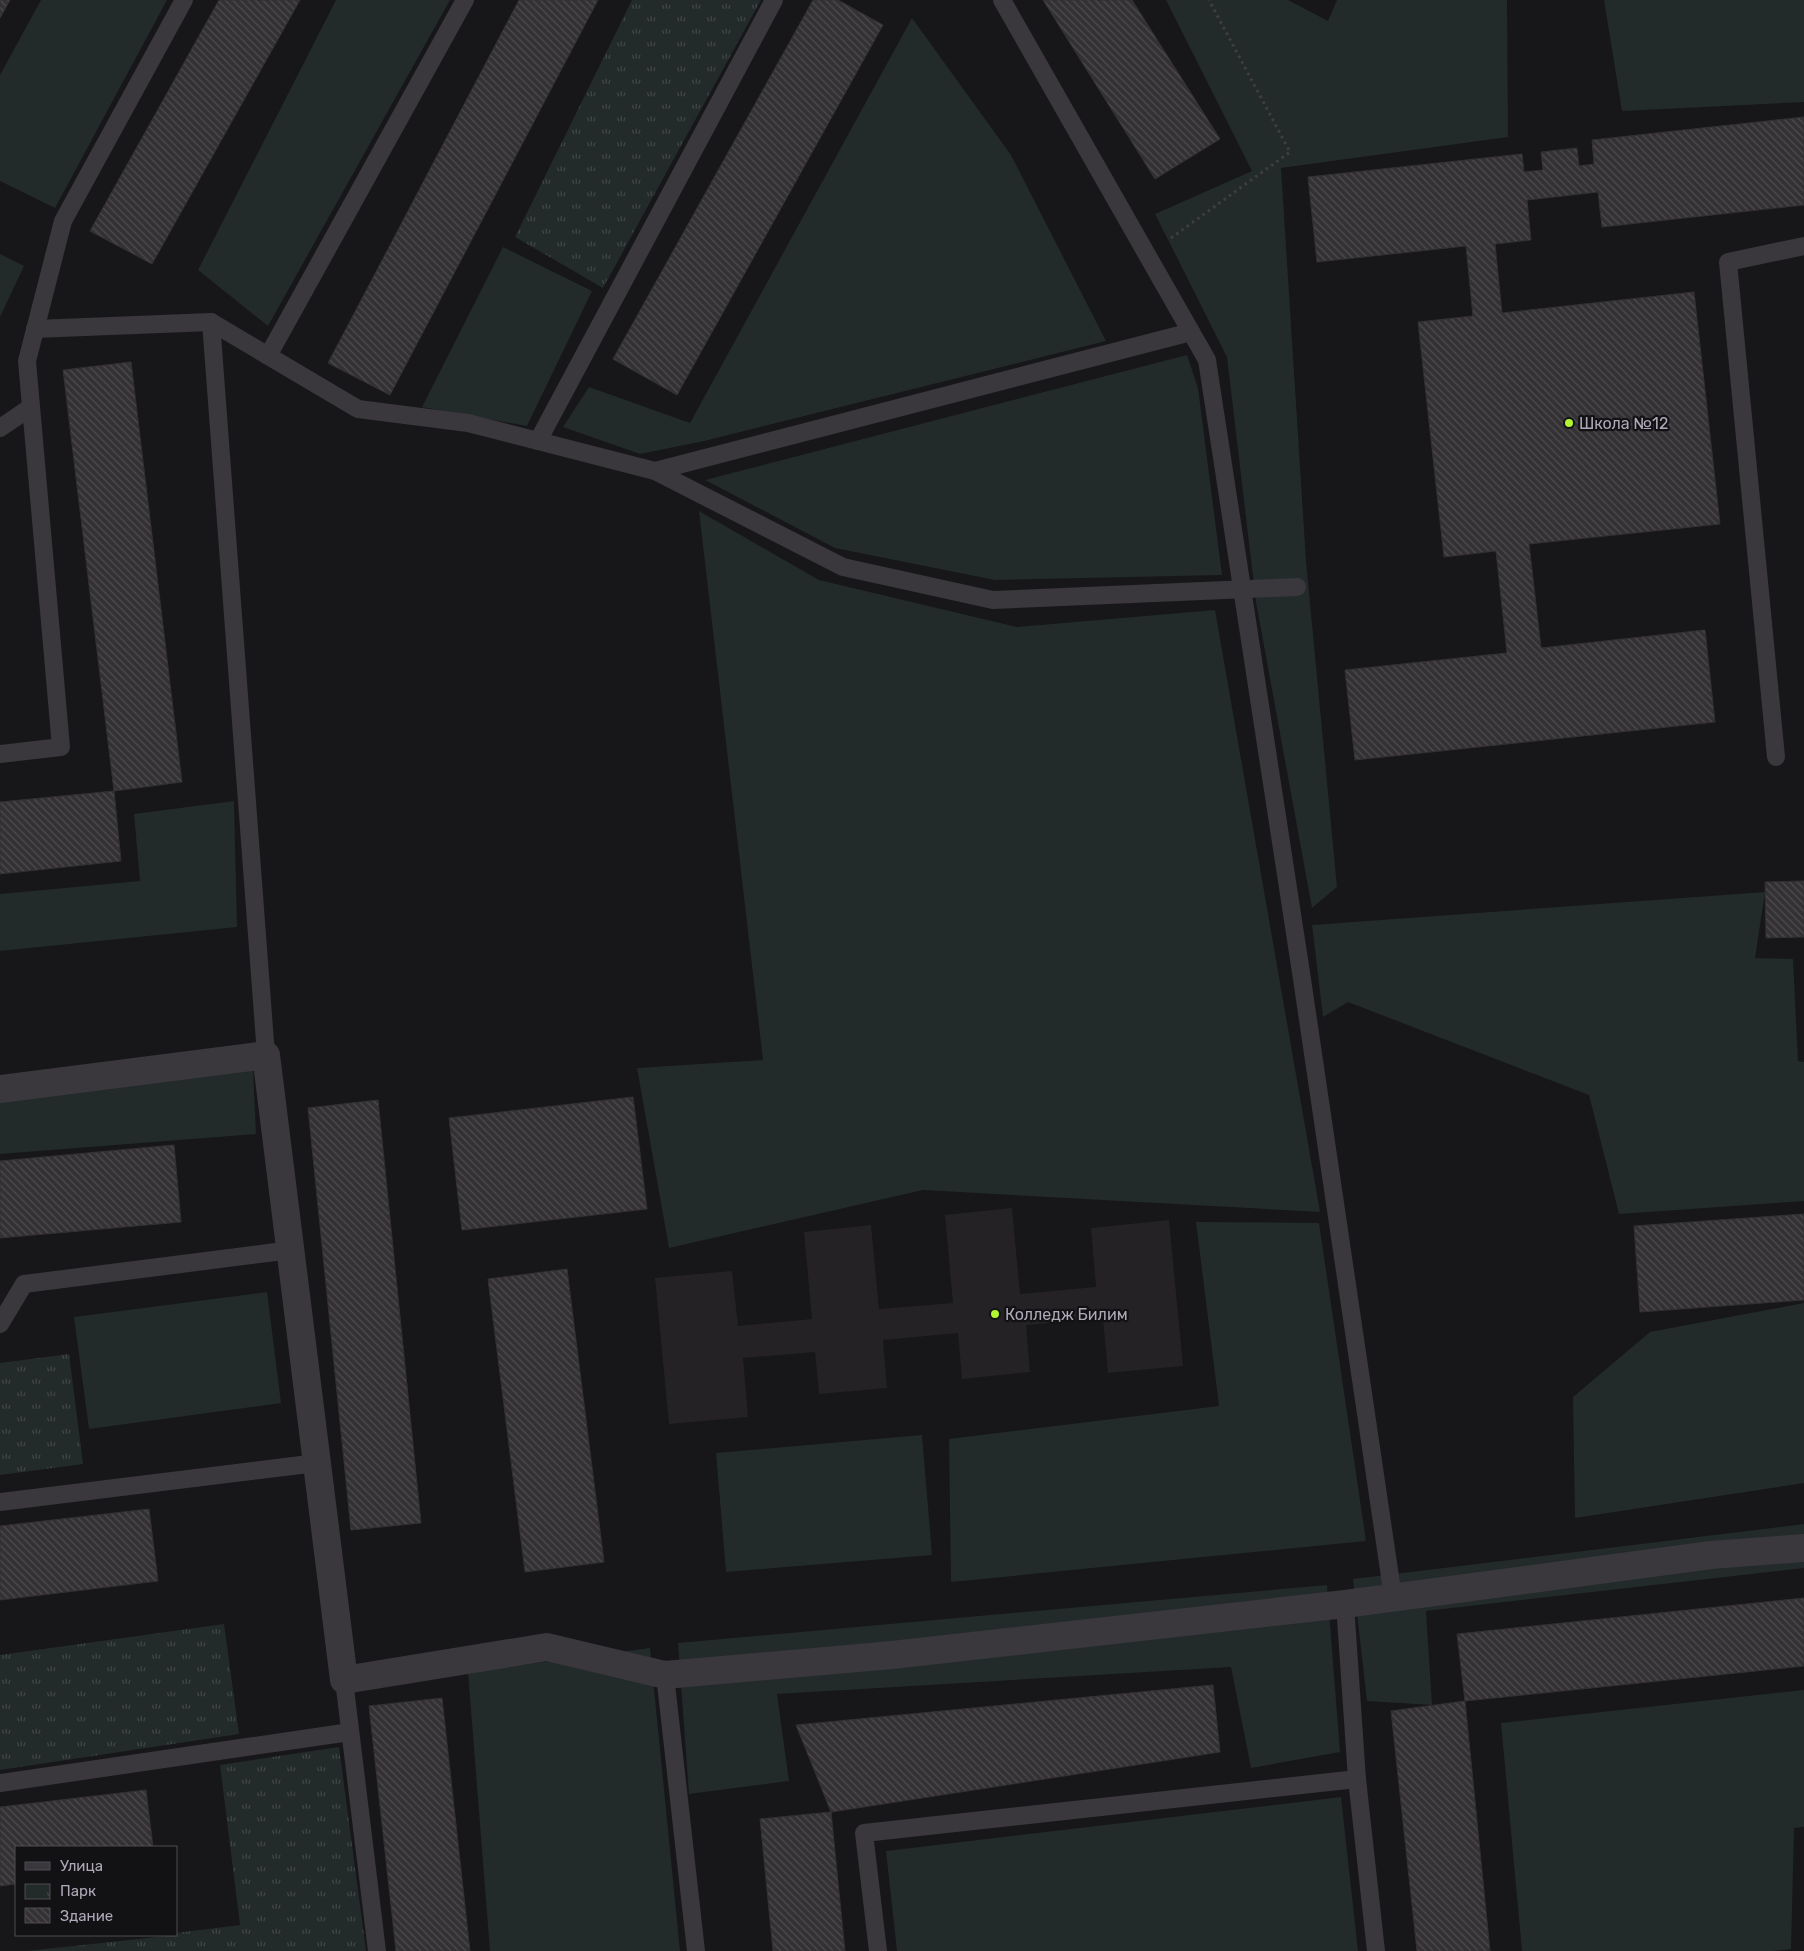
<svg xmlns="http://www.w3.org/2000/svg" width="1804" height="1951" font-family="Rubik,sans-serif">
<style>
.built{fill:#242225}
.grass{fill:#222b29}
.park{fill:url(#park-tufts)}
.building{fill:url(#building-back-hatch);stroke:#333034}
.lines{fill:none;stroke-linecap:round;stroke-linejoin:round}
.path{stroke:#403d44;stroke-width:3;stroke-dasharray:2.5 4;stroke-linecap:butt}
.lane{stroke:#3a373d;stroke-width:18}
.street{stroke:#3a373d;stroke-width:28}
.poi-dot{fill:#b2f531;stroke:#121113;stroke-width:2}
.labels{text-anchor:middle;stroke-width:4.5;stroke-linejoin:round;paint-order:stroke}
.poi-label{font-size:16px;fill:#aea8b8;stroke:#121113;text-anchor:start}
</style>
<defs>
<pattern id="park-tufts" width="24" height="20" patternUnits="userSpaceOnUse" patternTransform="scale(1.25)"><rect width="24" height="20" fill="#222b29"/><path d="M3 7l-1-3M5 7V3M7 7l1-3M15 17l-1-3M17 17v-4M19 17l1-3" fill="none" stroke="#404746"/></pattern>
<pattern id="building-back-hatch" width="6" height="6" patternUnits="userSpaceOnUse" patternTransform="scale(1.25)"><rect width="6" height="6" fill="#333134"/><path d="M-1 5l2 2M0 0l6 6M5-1l2 2" fill="none" stroke="#4e4c4f"/></pattern>
</defs>
<rect width="100%" height="100%" fill="#171618"/>
<path class="built" d="M1012,1208L1020,1294L1096,1287L1091,1228L1169,1220L1183,1366L1108,1373L1103,1318L1026,1325L1030,1372L962,1379L958,1333L883,1340L887,1388L819,1394L815,1352L743,1358L748,1417L669,1424L655,1278L732,1271L738,1326L812,1319L804,1232L871,1225L879,1309L953,1303L945,1215Z"/>
<g class="grass">
<path d="M41,0H167L55,208L0,181V75Z"/>
<path d="M336,0H450L268,326L198,270Z"/>
<path d="M1166,0H1288L1328,21L1337,0H1507L1508,137L1281,168L1306,561L1337,887L1312,908L1256,602L1227,357L1155,214L1252,171Z"/>
<path d="M1604,0H1804V102L1622,111Z"/>
<path d="M912,18L1011,155L1106,341L704,441L640,454L563,427L589,387L690,423Z"/>
<path d="M503,247L592,291L527,426L422,407Z"/>
<path d="M0,254L24,266L0,317Z"/>
<path d="M1187,355L1198,388L1222,575L995,580L835,548L705,480Z"/>
<path d="M699,511L819,580L1017,627L1215,610L1320,1212L923,1190L669,1248L637,1068L763,1060Z"/>
<path d="M234,801L237,927L0,951V894L140,881L134,814Z"/>
<path d="M1765,892L1755,958L1793,959L1798,1061L1804,1062V1201L1619,1214L1589,1095L1348,1002L1323,1017L1312,925Z"/>
<path d="M253,1070L256,1134L0,1154V1100Z"/>
<path d="M1196,1222L1319,1223L1366,1541L951,1582L949,1439L1219,1406Z"/>
<path d="M267,1292L281,1403L89,1429L74,1317Z"/>
<path d="M1804,1303V1483L1575,1518L1573,1397L1650,1332Z"/>
<path d="M922,1435L932,1555L726,1572L716,1453Z"/>
<path d="M1804,1524V1568L1426,1611L1432,1705L1367,1701L1353,1579Z"/>
<path d="M1327,1585L1340,1752L1251,1768L1231,1667L777,1694L789,1781L689,1794L678,1643Z"/>
<path d="M650,1648L680,1951H490L468,1672Z"/>
<path d="M1804,1690V1827L1794,1828L1791,1949L1774,1951H1522L1501,1723Z"/>
<path d="M1341,1797L1358,1951H897L886,1851Z"/>
</g>
<g class="park">
<path d="M632,0H761L603,288L515,237Z"/>
<path d="M69,1354L83,1464L0,1475V1363Z"/>
<path d="M224,1624L239,1734L0,1770V1655Z"/>
<path d="M339,1747L366,1951H27L176,1935V1933L240,1925L220,1765Z"/>
</g>
<g class="building">
<path d="M0,0H10L0,18Z"/>
<path d="M219,0H300L152,264L90,231Z"/>
<path d="M519,0H598L390,395L328,363Z"/>
<path d="M813,0H838L883,25L677,395L613,359Z"/>
<path d="M1043,0H1132L1220,139L1155,179Z"/>
<path d="M1804,117V205L1602,227L1598,192L1527,200L1531,240L1495,244L1502,313L1694,292L1720,524L1529,544L1541,648L1705,630L1715,722L1355,760L1345,670L1507,653L1496,551L1444,557L1418,322L1473,316L1466,246L1317,262L1308,177L1522,154L1524,172L1543,170L1541,152L1577,148L1579,166L1594,164L1592,140Z"/>
<path d="M131,362L182,782L114,791L63,370Z"/>
<path d="M114,791L121,861L0,874V802Z"/>
<path d="M1804,881V937L1766,938L1765,882Z"/>
<path d="M633,1097L647,1209L462,1230L449,1118Z"/>
<path d="M378,1100L421,1523L351,1530L308,1108Z"/>
<path d="M174,1145L181,1222L0,1238V1161Z"/>
<path d="M1804,1214V1300L1640,1312L1634,1226Z"/>
<path d="M567,1269L604,1562L525,1572L488,1279Z"/>
<path d="M149,1509L158,1581L0,1600V1526Z"/>
<path d="M1804,1598V1666L1465,1701L1457,1634Z"/>
<path d="M1213,1685L1220,1752L831,1812L796,1725Z"/>
<path d="M442,1698L470,1951H396L369,1706Z"/>
<path d="M1465,1701L1490,1951H1417L1391,1711Z"/>
<path d="M146,1790L153,1847H16V1884L0,1886V1807Z"/>
<path d="M831,1812L845,1951H773L760,1819Z"/>
</g>
<g class="lines">
<path class="path" d="M1171,238L1290,152L1209,0"/>
<g class="lane">
<path d="M1002,0L1207,360L1302,979L1393,1597"/>
<path d="M211,322L266,1055"/>
<path d="M35,329L211,322L358,409L468,423L655,471L843,567L993,600L1297,587"/>
<path d="M268,356L465,0"/>
<path d="M0,428L31,407"/>
<path d="M538,441L774,0"/>
<path d="M655,471L1191,332"/>
<path d="M0,754L61,747L27,361L63,221L184,0"/>
<path d="M1776,757L1728,262L1804,246"/>
<path d="M0,1324L24,1284L291,1250"/>
<path d="M0,1502L317,1463"/>
<path d="M665,1675L696,1951"/>
<path d="M344,1680L377,1951"/>
<path d="M1357,1779L1376,1951"/>
<path d="M0,1783L350,1732"/>
<path d="M878,1951L864,1833L1357,1779L1345,1604"/>
</g>
<path class="street" d="M0,1089L266,1055L344,1680L547,1647L665,1675L892,1655L1345,1604L1711,1555L1804,1548"/>
</g>
<g class="poi-dot">
<circle cx="1569" cy="423" r="5"/>
<circle cx="995" cy="1314" r="5"/>
</g>
<g class="labels">
<g class="poi-label">
<text x="1579" y="429">Школа №12</text>
<text x="1005" y="1320">Колледж Билим</text>
</g>
</g>
<rect x="15" y="1846" width="162" height="90" fill="#121113" stroke="#504d55"/>
<rect x="25" y="1862" width="25" height="8" fill="#3a373d" stroke="#504d55"/>
<text x="60" y="1871" font-size="15" fill="#aea8b8">Улица</text>
<rect x="25" y="1884" width="25" height="15" fill="url(#park-tufts)" stroke="#504d55"/>
<text x="60" y="1896" font-size="15" fill="#aea8b8">Парк</text>
<rect x="25" y="1908" width="25" height="15" fill="url(#building-back-hatch)" stroke="#504d55"/>
<text x="60" y="1921" font-size="15" fill="#aea8b8">Здание</text>
</svg>
